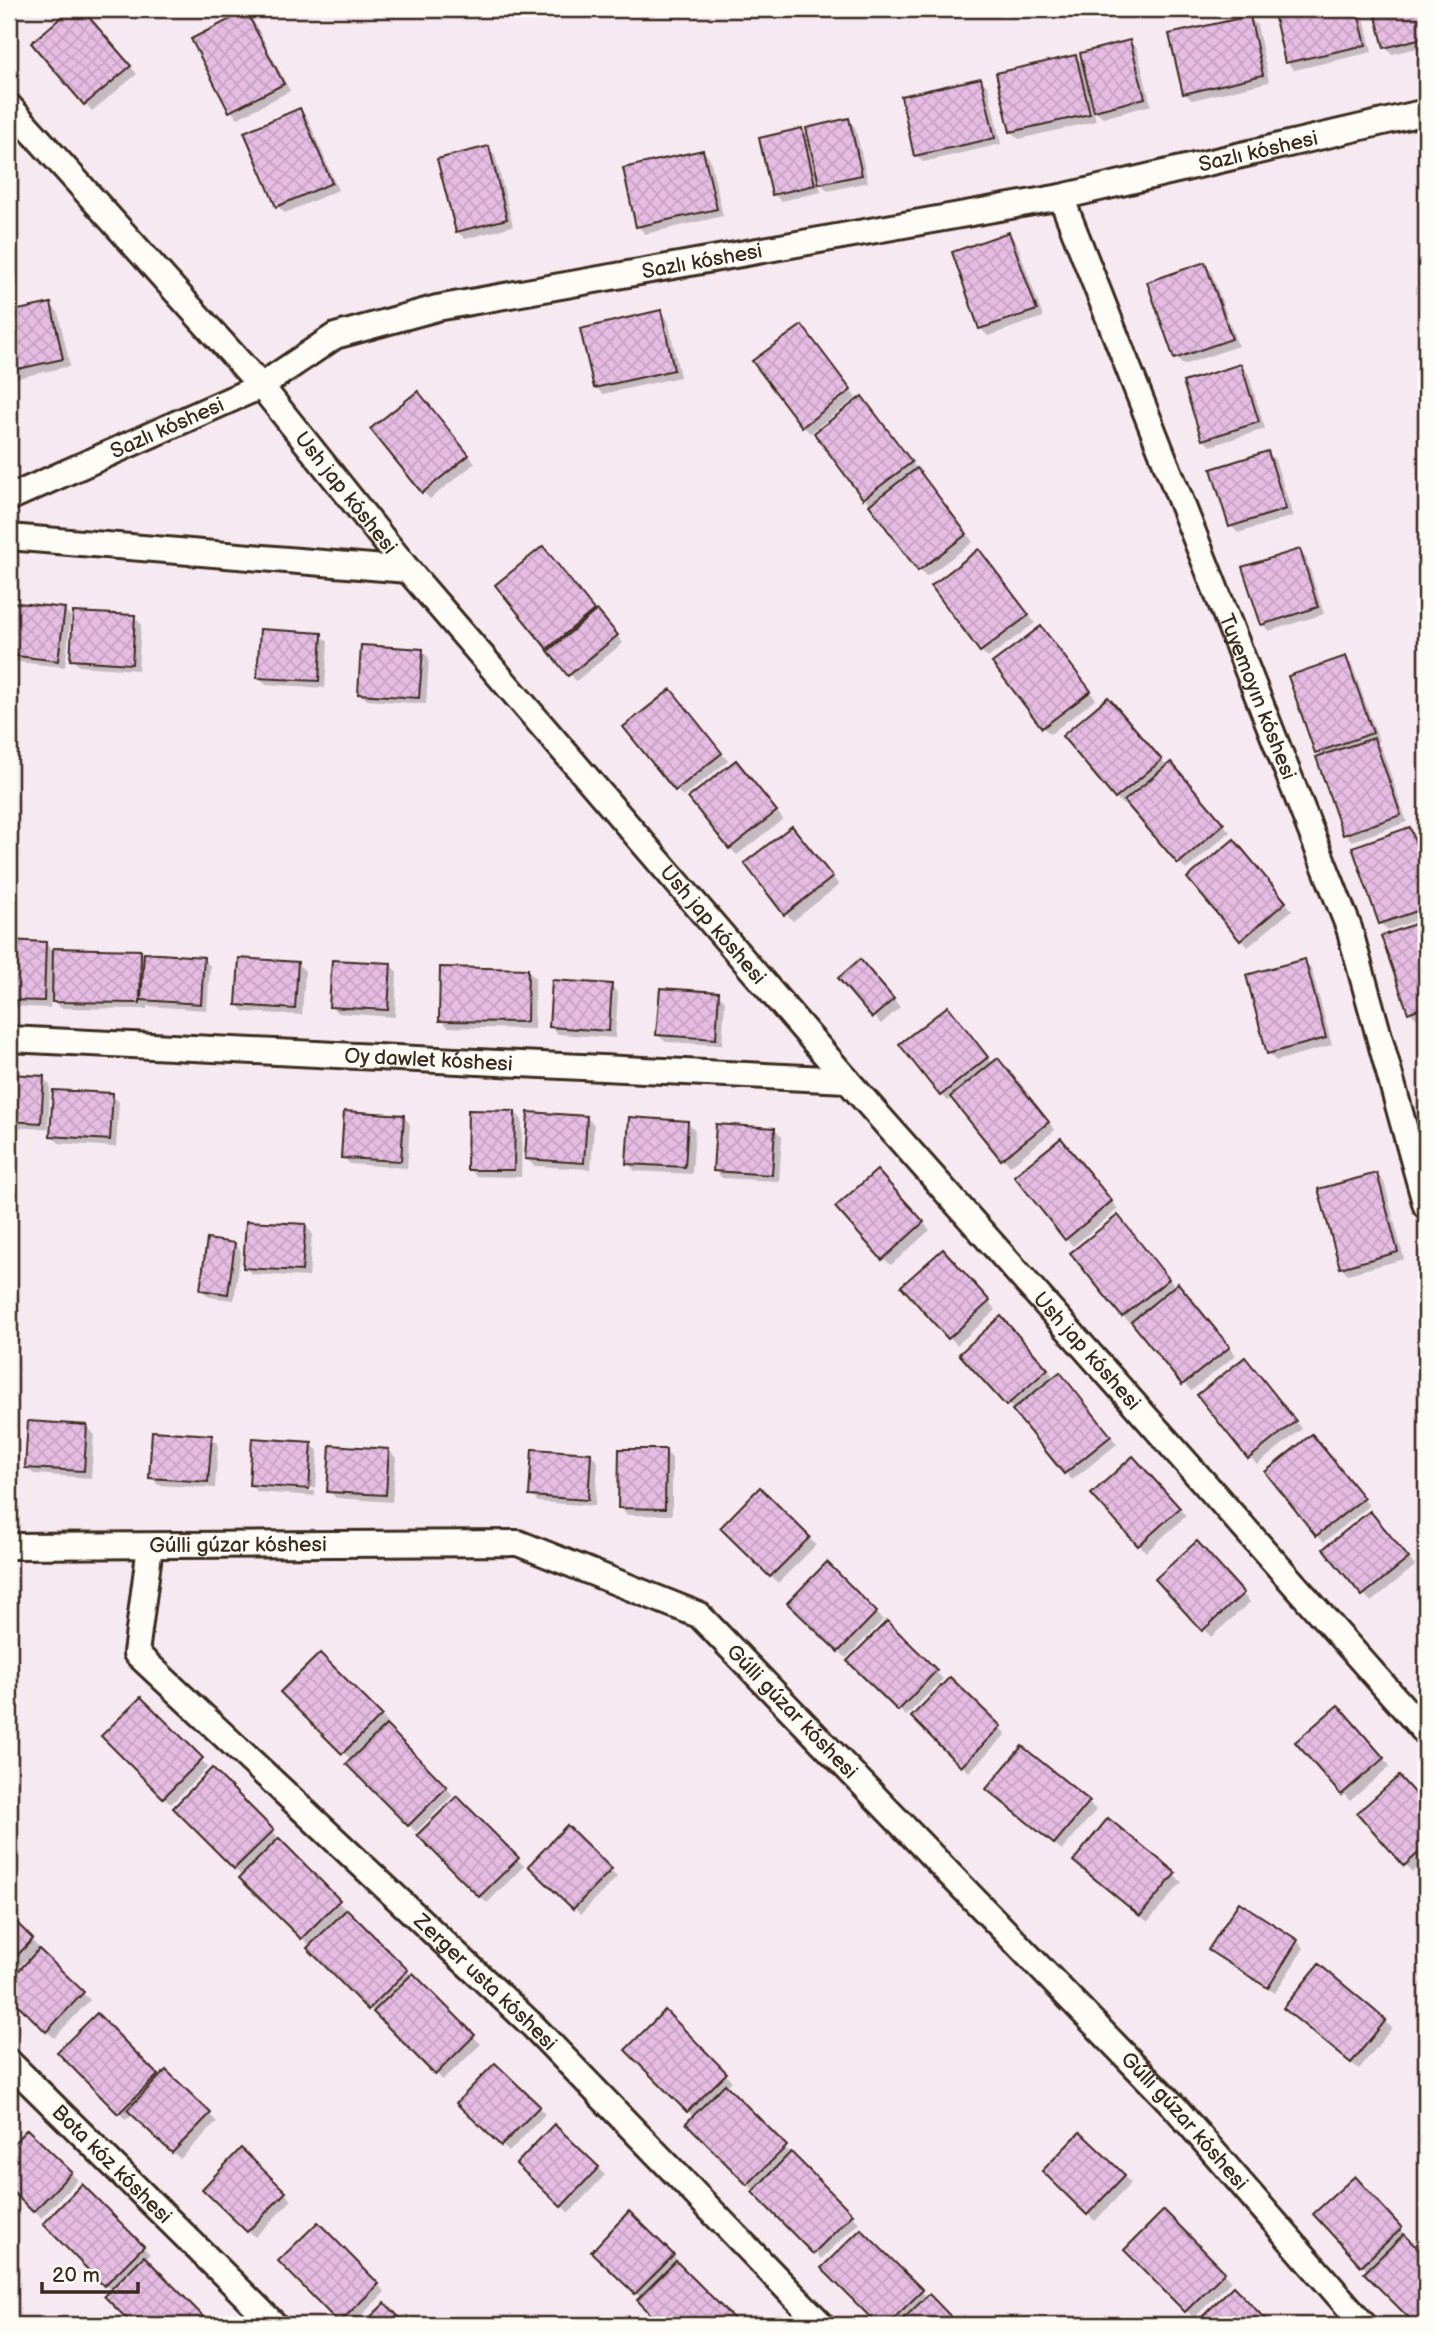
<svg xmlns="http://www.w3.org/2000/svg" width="1435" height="2334" font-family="'Balsamiq Sans',sans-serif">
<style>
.shadow{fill:#0003}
.building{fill:url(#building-cross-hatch);stroke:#3b2a1e;stroke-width:2}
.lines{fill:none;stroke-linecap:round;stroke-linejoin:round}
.street-casing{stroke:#3b2a1e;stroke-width:30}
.street{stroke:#fdfcf7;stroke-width:24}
.labels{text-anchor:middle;stroke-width:6;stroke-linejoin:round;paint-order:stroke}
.street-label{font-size:21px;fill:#3b2a1e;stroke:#fdfcf7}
</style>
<defs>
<pattern id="building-cross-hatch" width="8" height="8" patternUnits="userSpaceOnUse" patternTransform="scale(1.75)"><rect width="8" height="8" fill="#e6bce3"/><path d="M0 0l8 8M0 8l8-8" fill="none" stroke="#c6a2c2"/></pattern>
</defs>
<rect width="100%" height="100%" fill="#f6e9f1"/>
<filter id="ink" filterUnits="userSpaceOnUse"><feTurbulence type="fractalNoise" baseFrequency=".0143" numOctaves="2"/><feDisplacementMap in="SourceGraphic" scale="14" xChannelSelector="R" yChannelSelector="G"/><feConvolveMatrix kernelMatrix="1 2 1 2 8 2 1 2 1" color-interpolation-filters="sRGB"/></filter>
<g filter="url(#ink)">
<g class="shadow">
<path d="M9,9H19L9,17Z"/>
<path d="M74,9H81L85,13L137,74L92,111L34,43Z"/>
<path d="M1275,9H1362L1372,52L1294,70L1287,62Z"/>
<path d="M1376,9H1426V46L1392,54L1385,47Z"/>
<path d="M246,13L253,20L290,91L238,118L230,110Z"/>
<path d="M1249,18L1257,25L1269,82L1192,100L1184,93Z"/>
<path d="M1130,42L1137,49L1151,105L1103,118L1093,107L1096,121L1019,139L1011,132L1076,57L1085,66Z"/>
<path d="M981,80L988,87L1001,144L923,162L916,155Z"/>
<path d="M300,110L307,117L338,190L285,213L278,206Z"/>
<path d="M848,120L855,127L868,182L828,191L819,182L821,192L781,201L774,194L801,130L810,139Z"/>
<path d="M488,148L495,155L513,226L465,239L458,232Z"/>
<path d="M703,151L710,159L723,216L645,234L638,226Z"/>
<path d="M1009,234L1016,241L1043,317L988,336L980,328Z"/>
<path d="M1204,264L1211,271L1238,346L1183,365L1176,358Z"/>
<path d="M51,305L58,312L70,366L13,379L9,374V314Z"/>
<path d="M660,312L668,320L680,377L603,394L595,387Z"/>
<path d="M808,334L856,398L810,433L803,426Z"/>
<path d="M1240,366L1248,373L1265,429L1210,446L1203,439Z"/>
<path d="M425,401L475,463L430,499L423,492Z"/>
<path d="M869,406L973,542L926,577L816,434Z"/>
<path d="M1268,453L1275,460L1293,516L1238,533L1231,526Z"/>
<path d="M1299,551L1306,558L1324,614L1269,631L1262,624Z"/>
<path d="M550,556L623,643L576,681L548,648Z"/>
<path d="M986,559L1035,623L988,658L981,651Z"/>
<path d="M9,603L64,609L71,617L65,667L9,661Z"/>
<path d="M134,617L141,624L138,670L79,666L72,659Z"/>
<path d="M1041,628L1096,699L1050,734L1043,727Z"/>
<path d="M321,635L328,642L325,688L266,684L259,677Z"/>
<path d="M422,651L429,658L426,704L367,700L360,693Z"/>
<path d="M1345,658L1352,665L1379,741L1376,742L1381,747L1407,822L1352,841L1345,834L1322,757L1317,752Z"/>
<path d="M678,698L728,761L683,797L626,728Z"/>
<path d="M1115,706L1167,767L1178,771L1230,832L1186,870L1127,802L1123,805L1116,798Z"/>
<path d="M743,770L783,819L737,855L730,848Z"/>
<path d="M1409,829L1416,836L1426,864V917L1388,930L1380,923Z"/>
<path d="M799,835L839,885L793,921L786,914Z"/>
<path d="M1240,848L1292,910L1248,947L1241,940Z"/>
<path d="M1426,922V1016L1417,1019L1410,1012L1384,937Z"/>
<path d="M9,942L45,943L55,953L141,951L144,955L203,958L210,966L207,1010L147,1006V1009L61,1008L51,998L50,1008L9,1006Z"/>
<path d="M1304,961L1311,968L1332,1045L1276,1061L1269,1053Z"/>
<path d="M298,964L305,971L302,1015L245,1012L238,1005Z"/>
<path d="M390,965L397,972L395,1017L338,1013L330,1006Z"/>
<path d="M867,969L900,1007L881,1024L874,1016Z"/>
<path d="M528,971L535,978L534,1029L448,1027L441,1020Z"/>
<path d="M611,986L618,993L615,1038L558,1034L551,1027Z"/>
<path d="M718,994L725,1001L722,1045L666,1042L658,1035Z"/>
<path d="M955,1015L993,1064L1004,1068L1055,1130L1010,1166L953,1098L948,1101L941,1094Z"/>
<path d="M9,1076L43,1078L50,1085L48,1129L9,1127Z"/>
<path d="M112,1095L119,1102L116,1147L59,1143L52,1136Z"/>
<path d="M515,1112L522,1120L521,1177L476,1176L469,1169Z"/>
<path d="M403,1116L410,1124L407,1168L350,1164L343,1157Z"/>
<path d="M587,1118L594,1125L591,1169L534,1166L527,1159Z"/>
<path d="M688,1123L695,1130L692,1174L635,1171L628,1163Z"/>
<path d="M775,1129L782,1137L779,1181L722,1178L715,1170Z"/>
<path d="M1068,1147L1118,1209L1073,1246L1066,1239Z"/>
<path d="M1376,1175L1384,1182L1404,1259L1348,1274L1341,1267Z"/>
<path d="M884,1179L930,1230L891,1265L883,1258Z"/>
<path d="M1125,1224L1176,1288L1185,1293L1236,1355L1191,1391L1133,1321L1130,1323L1123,1316Z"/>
<path d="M305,1226L312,1233L309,1277L252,1274L245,1267Z"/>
<path d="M234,1244L241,1251L234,1300L209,1297L202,1290Z"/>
<path d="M950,1258L996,1310L957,1345L904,1287Z"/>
<path d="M1008,1326L1055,1378L1067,1381L1117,1444L1072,1480L1015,1411L961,1354Z"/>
<path d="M1252,1366L1302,1429L1257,1465L1199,1395Z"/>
<path d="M86,1426L94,1434L91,1478L34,1474L26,1467Z"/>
<path d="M211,1437L218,1444L215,1488L158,1485L151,1477Z"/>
<path d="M1319,1443L1369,1506L1324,1542L1317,1535Z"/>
<path d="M311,1444L318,1451L316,1488L256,1484V1487L315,1491V1496L258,1492L251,1485Z"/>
<path d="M389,1450L396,1458L392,1502L336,1498L329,1491Z"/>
<path d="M665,1451L672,1458V1515H627L620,1507Z"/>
<path d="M591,1454L598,1462L595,1506L538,1502L531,1495Z"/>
<path d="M1140,1465L1186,1516L1146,1552L1094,1494Z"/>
<path d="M760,1490L816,1545L778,1583L722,1528Z"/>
<path d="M1377,1520L1415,1566L1371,1602L1326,1549Z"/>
<path d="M1204,1550L1250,1602L1211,1637L1157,1579Z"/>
<path d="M827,1565L883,1620L846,1658L790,1603Z"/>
<path d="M887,1623L943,1679L906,1716L850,1661Z"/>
<path d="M320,1655L388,1723L385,1726L453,1795L416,1832L349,1764L352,1761L283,1692Z"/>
<path d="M950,1679L1006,1734L969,1772L913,1717Z"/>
<path d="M141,1699L208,1767L171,1804L104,1736Z"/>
<path d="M1345,1714L1390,1766L1350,1801L1297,1742Z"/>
<path d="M212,1771L279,1838L278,1840L345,1909L481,2044L443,2080L309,1948L311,1947L175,1808Z"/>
<path d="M1406,1785L1426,1807V1859L1413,1872L1406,1865Z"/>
<path d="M996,1796L1089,1803L1096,1810L1062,1850Z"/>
<path d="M457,1798L524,1866L487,1903L420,1835Z"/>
<path d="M1109,1820L1182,1882L1148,1922L1082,1868Z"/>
<path d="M567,1828L617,1877L581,1914L531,1866Z"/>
<path d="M9,1917L39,1948L37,1949L90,2000L54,2038L9,1994V1983L29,1962L27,1959L9,1977Z"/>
<path d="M1297,1941L1304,1948L1275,1993L1217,1957L1210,1950Z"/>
<path d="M1320,1967L1392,2028L1359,2069L1293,2015Z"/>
<path d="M665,2013L732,2081L726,2087L859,2223L821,2259L688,2123L694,2117L627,2050Z"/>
<path d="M97,2015L160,2079L166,2073L217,2122L180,2159L133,2113L126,2120L59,2052Z"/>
<path d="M495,2065L545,2114L509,2152L459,2103Z"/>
<path d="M554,2126L605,2175L569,2213L519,2164Z"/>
<path d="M27,2131L78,2180L41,2218L9,2186V2151Z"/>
<path d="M1081,2134L1131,2183L1095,2221L1044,2171Z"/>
<path d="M241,2151L292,2200L255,2237L205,2189Z"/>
<path d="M1362,2186L1426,2259V2325H1418L1367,2273L1368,2272L1362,2265Z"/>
<path d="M82,2187L150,2254L145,2260L210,2325H136L106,2296L111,2291L45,2224Z"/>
<path d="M1164,2213L1231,2281L1194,2318L1126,2250Z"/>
<path d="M629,2214L680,2263L678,2265L738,2325H664L639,2300L641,2298L593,2252Z"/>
<path d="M318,2224L385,2292L352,2325H344L280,2261Z"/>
<path d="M861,2231L928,2298L957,2325H881L824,2268Z"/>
</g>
<g class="building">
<path d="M71,9H82L131,66L84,105L31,43Z"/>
<path d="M1273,9H1357L1366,45L1285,63Z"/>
<path d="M1374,9H1426V37L1384,48Z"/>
<path d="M246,11L284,84L229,112L191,39Z"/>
<path d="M1250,16L1263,75L1183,94L1169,34Z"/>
<path d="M1130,40L1145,98L1094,111L1080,53Z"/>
<path d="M1076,55L1090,114L1010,132L996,73Z"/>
<path d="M981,78L995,138L914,156L901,96Z"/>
<path d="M300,108L332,183L276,207L244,132Z"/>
<path d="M849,118L862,175L819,184L806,128Z"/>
<path d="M802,128L815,185L772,195L759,138Z"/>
<path d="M489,146L507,219L456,232L437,159Z"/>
<path d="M703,150L717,209L636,227L623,168Z"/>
<path d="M1009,232L1037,310L979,329L952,252Z"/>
<path d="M1205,262L1232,339L1174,359L1147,282Z"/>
<path d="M51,303L63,359L9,371V312Z"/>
<path d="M661,310L674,370L594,388L580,329Z"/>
<path d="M802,325L851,390L802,427L752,361Z"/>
<path d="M1241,364L1259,422L1202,440L1183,382Z"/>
<path d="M418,391L469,455L422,493L370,429Z"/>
<path d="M862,396L912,462L863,499L814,433Z"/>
<path d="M1268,451L1286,509L1229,527L1211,469Z"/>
<path d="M917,468L967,534L918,571L869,505Z"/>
<path d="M543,546L594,610L547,649L495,585Z"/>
<path d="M979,549L1029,615L980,652L931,586Z"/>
<path d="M1300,549L1318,607L1261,625L1242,567Z"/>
<path d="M9,602L65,608L58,661L9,655Z"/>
<path d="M597,610L618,635L568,676L548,651Z"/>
<path d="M73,612L135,615L132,664L70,660Z"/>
<path d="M1041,626L1091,691L1042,728L992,663Z"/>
<path d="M260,629L322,633L319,681L257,678Z"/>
<path d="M361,645L423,649L419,698L358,694Z"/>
<path d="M1346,656L1373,733L1315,753L1288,676Z"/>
<path d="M671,689L722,753L675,791L623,727Z"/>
<path d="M1108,697L1162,760L1115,799L1062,736Z"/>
<path d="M1374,738L1401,815L1343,835L1316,757Z"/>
<path d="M736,760L777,811L729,849L688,798Z"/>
<path d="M1171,762L1224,824L1178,864L1124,801Z"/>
<path d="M792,826L833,877L784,915L744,863Z"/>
<path d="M1410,827L1426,874V908L1379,924L1352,847Z"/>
<path d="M1234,839L1286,902L1240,941L1187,878Z"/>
<path d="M1426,920V1006L1408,1013L1381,936Z"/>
<path d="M9,940L46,942L44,1001L9,1000Z"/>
<path d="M53,948L141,950L140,1003L52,1002Z"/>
<path d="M144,953L204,957L201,1004L141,1000Z"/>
<path d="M239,958L298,962L295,1009L236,1005Z"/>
<path d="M860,959L894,999L872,1018L838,978Z"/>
<path d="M1305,959L1326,1038L1267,1054L1246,975Z"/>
<path d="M332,960L391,963L388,1010L329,1007Z"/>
<path d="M440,967L528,969L527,1022L439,1021Z"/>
<path d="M552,980L612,984L609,1031L549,1027Z"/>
<path d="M660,988L719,992L716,1039L656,1035Z"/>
<path d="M948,1006L988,1057L940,1096L899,1044Z"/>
<path d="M998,1058L1049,1122L1001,1160L950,1097Z"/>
<path d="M9,1074L44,1076L41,1123L9,1121Z"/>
<path d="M53,1090L113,1093L110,1140L50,1136Z"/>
<path d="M468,1110L515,1111L514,1170H467Z"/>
<path d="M344,1111L404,1115L401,1161L341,1158Z"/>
<path d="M528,1112L587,1116L584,1163L525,1159Z"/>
<path d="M629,1117L688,1121L685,1167L626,1164Z"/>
<path d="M716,1124L775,1128L772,1175L713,1171Z"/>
<path d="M1061,1138L1112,1201L1065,1240L1014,1176Z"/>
<path d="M877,1170L924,1222L882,1260L835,1207Z"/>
<path d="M1377,1173L1398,1252L1340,1268L1318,1189Z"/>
<path d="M1118,1215L1169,1279L1122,1317L1070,1253Z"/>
<path d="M246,1221L306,1224L302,1271L243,1268Z"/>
<path d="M207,1239L235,1243L228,1294L200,1290Z"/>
<path d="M943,1249L990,1301L948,1339L901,1286Z"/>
<path d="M1178,1283L1230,1347L1182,1385L1131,1322Z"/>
<path d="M1001,1316L1048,1369L1006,1406L959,1354Z"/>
<path d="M1245,1357L1296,1421L1248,1459L1197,1395Z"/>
<path d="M1060,1372L1111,1436L1064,1474L1012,1410Z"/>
<path d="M28,1421L87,1425L84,1471L25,1468Z"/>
<path d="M152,1431L212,1435L208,1482L149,1478Z"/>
<path d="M1312,1434L1364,1498L1316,1536L1265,1472Z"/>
<path d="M252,1438L312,1442L309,1489L249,1485Z"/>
<path d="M330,1445L389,1449L386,1495L327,1492Z"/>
<path d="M532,1449L591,1453L588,1500L529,1496Z"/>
<path d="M619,1449H666L665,1509L618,1508Z"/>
<path d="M1133,1456L1180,1508L1138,1546L1091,1494Z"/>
<path d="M760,1487L810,1537L770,1577L720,1528Z"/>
<path d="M1370,1511L1409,1558L1362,1596L1323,1549Z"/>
<path d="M1197,1541L1244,1593L1202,1631L1155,1579Z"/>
<path d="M827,1562L877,1612L838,1652L787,1603Z"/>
<path d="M887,1621L937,1670L898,1711L847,1661Z"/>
<path d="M320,1653L382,1715L342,1754L280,1692Z"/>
<path d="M950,1677L1001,1726L961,1767L911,1717Z"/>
<path d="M141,1697L203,1758L163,1798L101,1736Z"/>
<path d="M1338,1705L1384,1758L1341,1795L1295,1742Z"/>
<path d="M386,1725L447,1787L408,1826L346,1764Z"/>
<path d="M1022,1746L1090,1801L1054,1844L986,1789Z"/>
<path d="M212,1768L274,1830L234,1869L173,1808Z"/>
<path d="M1399,1776L1426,1806V1846L1404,1866L1357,1813Z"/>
<path d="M457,1796L519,1858L479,1897L417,1835Z"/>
<path d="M1108,1818L1176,1873L1140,1916L1073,1861Z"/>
<path d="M567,1825L612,1869L573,1909L528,1866Z"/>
<path d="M279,1838L340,1900L301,1939L239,1878Z"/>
<path d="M1239,1902L1298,1940L1268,1988L1208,1950Z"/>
<path d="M347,1909L408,1970L368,2010L307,1948Z"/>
<path d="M9,1915L33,1939L9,1964Z"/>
<path d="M39,1949L84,1992L46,2032L9,1996V1981Z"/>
<path d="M1319,1964L1386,2020L1351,2063L1283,2008Z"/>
<path d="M413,1973L475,2035L435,2075L373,2012Z"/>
<path d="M665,2010L727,2073L687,2112L625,2050Z"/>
<path d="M97,2013L158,2075L118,2114L57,2052Z"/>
<path d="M495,2063L540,2106L501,2146L456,2103Z"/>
<path d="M166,2070L211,2113L172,2153L127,2110Z"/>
<path d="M725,2084L787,2146L747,2185L686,2123Z"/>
<path d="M554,2124L599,2167L561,2207L516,2164Z"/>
<path d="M27,2129L72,2172L33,2212L9,2188V2148Z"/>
<path d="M1080,2132L1125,2175L1087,2215L1042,2171Z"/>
<path d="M241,2148L286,2192L247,2232L202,2189Z"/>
<path d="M791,2152L853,2214L813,2254L752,2192Z"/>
<path d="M1355,2176L1402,2228L1361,2266L1313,2214Z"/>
<path d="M82,2184L144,2246L104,2286L43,2224Z"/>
<path d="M1164,2210L1225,2272L1185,2312L1124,2250Z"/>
<path d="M629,2211L674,2255L635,2294L591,2252Z"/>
<path d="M318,2222L379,2284L339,2323L278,2261Z"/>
<path d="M861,2229L923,2290L887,2325H878L821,2268Z"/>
<path d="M1404,2234L1426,2256V2325H1416L1364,2273Z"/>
<path d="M144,2256L205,2318L198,2325H133L104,2296Z"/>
<path d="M676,2261L738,2323L736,2325H661L637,2300Z"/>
<path d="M1233,2286L1271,2325H1194Z"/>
<path d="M929,2294L959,2325H897Z"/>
<path d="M385,2303L407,2325H362Z"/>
</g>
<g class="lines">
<g class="street-casing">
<g id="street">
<path id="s1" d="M9,106L261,386L408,570L847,1080L1426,1733"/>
<path id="s2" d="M1061,197L1349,928L1426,1206"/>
<path id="s3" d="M9,498L261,386L335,336L437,308L1061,197L1426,112"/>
<path d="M9,537L408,570"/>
<path id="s4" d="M9,1039L847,1080"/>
<path id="s5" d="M9,1546L518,1543L699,1615L1172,2104L1364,2325"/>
<path id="s6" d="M150,1546L136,1653L533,2026L822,2325"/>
<path id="s7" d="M9,2062L275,2325"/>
</g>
</g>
<use href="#street" class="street"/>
</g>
</g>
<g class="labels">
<g class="street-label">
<text dy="7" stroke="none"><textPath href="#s3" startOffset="1307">Sazlı kóshesi</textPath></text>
<text dy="7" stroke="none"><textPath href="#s3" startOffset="740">Sazlı kóshesi</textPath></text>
<text dy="7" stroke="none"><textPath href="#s3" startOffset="173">Sazlı kóshesi</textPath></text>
<text dy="7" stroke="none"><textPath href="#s1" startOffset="513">Ush jap kóshesi</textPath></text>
<text dy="7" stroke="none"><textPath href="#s2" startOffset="537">Tuyemoyın kóshesi</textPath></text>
<text dy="7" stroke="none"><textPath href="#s1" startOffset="1080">Ush jap kóshesi</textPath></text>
<text dy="7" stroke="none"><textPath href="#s4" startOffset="420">Oy dawlet kóshesi</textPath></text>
<text dy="7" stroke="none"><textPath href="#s1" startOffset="1647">Ush jap kóshesi</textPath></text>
<text dy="7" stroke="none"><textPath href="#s5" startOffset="229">Gúlli gúzar kóshesi</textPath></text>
<text dy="7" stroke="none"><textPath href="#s5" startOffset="838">Gúlli gúzar kóshesi</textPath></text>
<text dy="7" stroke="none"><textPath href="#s6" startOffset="588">Zerger usta kóshesi</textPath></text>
<text dy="7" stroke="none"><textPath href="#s5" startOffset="1405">Gúlli gúzar kóshesi</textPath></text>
<text dy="7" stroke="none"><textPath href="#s7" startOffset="145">Bota kóz kóshesi</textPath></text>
</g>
</g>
<rect width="1435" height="2334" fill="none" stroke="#fdfcf7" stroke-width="35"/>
<rect x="18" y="18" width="1400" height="2299" fill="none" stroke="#3b2a1e" stroke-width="2.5" filter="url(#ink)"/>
<path d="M42 2282v10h96v-10" fill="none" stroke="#3b2a1e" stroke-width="3.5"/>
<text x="52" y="2282" font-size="21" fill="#3b2a1e" stroke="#fdfcf7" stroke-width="5" paint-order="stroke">20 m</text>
</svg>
